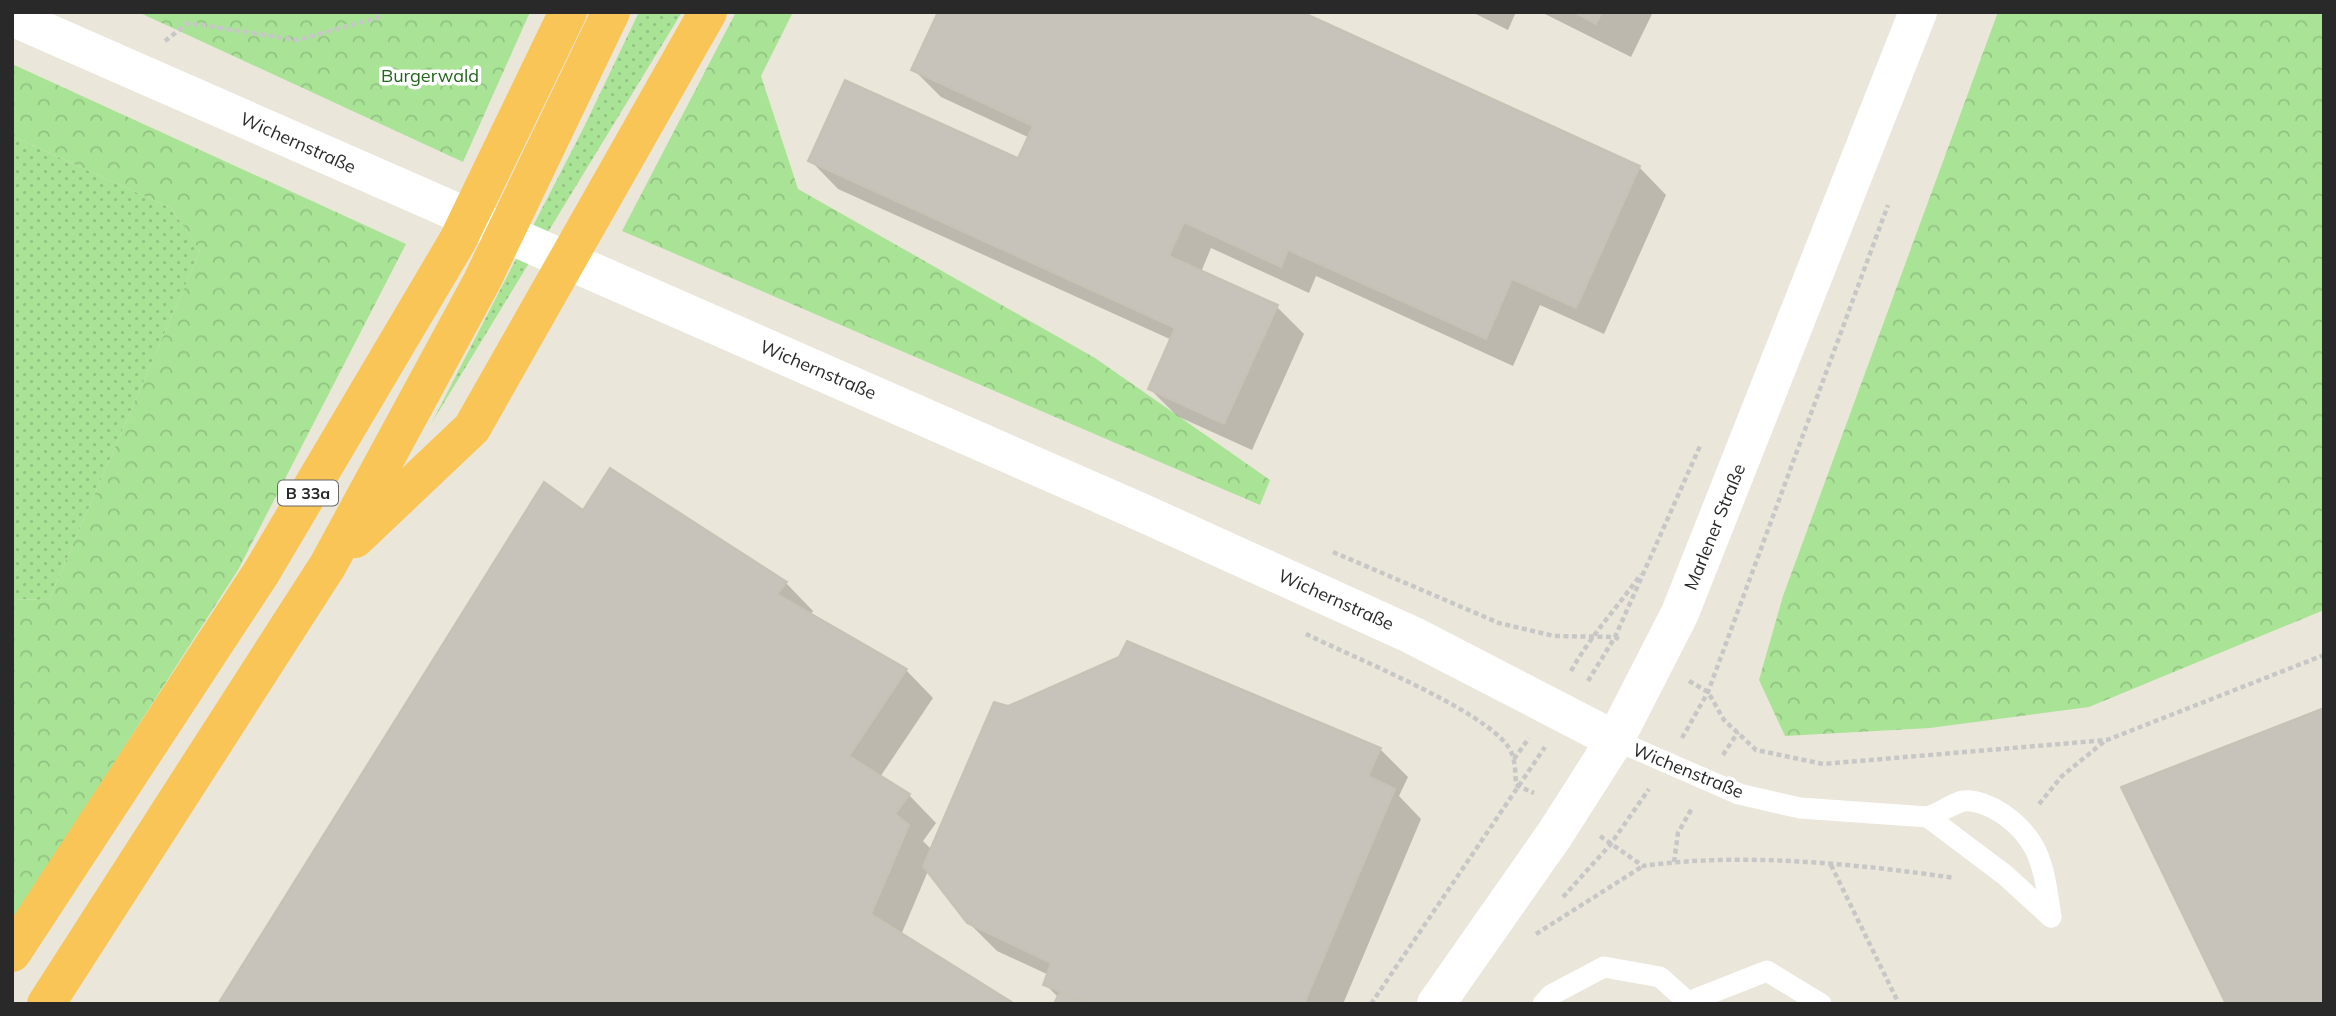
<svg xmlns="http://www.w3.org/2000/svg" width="2336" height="1016" font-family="Mulish,sans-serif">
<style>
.grass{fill:url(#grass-dots)}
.forest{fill:url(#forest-crowns)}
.shadow{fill:#0003}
.building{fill:#c7c2ba;stroke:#c7c2b4;stroke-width:2}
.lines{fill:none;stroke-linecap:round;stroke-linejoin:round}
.path{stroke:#c7c7c7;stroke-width:4.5;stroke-dasharray:5 3.5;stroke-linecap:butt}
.service{stroke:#fff;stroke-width:21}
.tertiary{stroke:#fff;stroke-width:38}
.trunk{stroke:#f8c556;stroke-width:38}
.labels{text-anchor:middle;stroke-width:7;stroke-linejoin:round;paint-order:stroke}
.shield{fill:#fff;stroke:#696969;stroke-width:2}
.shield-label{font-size:16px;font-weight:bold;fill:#292929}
.park-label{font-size:18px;fill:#216619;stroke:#fff}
.street-label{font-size:18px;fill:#292929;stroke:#fff}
</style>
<defs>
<pattern id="grass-dots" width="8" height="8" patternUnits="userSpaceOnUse" patternTransform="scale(1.75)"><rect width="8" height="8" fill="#a9e396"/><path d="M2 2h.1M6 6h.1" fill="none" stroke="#91c381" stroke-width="1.8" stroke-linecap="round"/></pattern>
<pattern id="forest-crowns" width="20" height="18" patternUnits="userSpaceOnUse" patternTransform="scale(1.75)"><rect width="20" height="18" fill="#a9e396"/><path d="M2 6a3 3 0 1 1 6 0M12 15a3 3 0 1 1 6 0" fill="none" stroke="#91c381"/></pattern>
</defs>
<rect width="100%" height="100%" fill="#ebe6da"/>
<g class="grass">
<path d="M639,12H682L431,424L584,127Z"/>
<path d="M12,136L171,208L200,251L49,600L12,599Z"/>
</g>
<g class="forest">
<path d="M138,12H530L463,162Z"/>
<path d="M736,12H793L761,76L798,189L1095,358L1270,480L1260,505L622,231Z"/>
<path d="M1998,12H2324V610L2089,707L1930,728L1785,736L1759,680L1783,596Z"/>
<path d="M12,64L406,244L238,570L12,922V599L49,600L200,251L171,208L12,136Z"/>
</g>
<g class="shadow">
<path d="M1472,12H1516L1508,30Z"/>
<path d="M1541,12H1653L1631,57Z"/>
<path d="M914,70L1639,167L1666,195L1604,334L1540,305L1513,366L1316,276L1309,293L1211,248L1201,272L1277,307L1304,334L1252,450L1177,416L1150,389L1172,340L838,189L811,161H1019L1030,138L941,97Z"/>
<path d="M611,470L786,583L813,611L810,615L906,670L933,698L880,777L909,795L936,823L923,841L932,850L1008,708L1380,749L1408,777L1399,796L1421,819L1343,1004H1056L1059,998L1045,984L1049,975L997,951L968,922L928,871L901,935L220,1004L583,513Z"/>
</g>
<g class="building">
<path d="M938,12H1302L1640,166L1576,308L1512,279L1486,339L1288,250L1281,267L1184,222L1169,256L1278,305L1224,424L1148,389L1175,328L808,161L845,80L1018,158L1033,126L911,70Z"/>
<path d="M1574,12H1602L1596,24Z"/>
<path d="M610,468L787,582L777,594L907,669L849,756L910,794L895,814L909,825L871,914L1015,1004H218L544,482L583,510Z"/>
<path d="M1127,641L1381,748L1368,776L1395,789L1304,1004H1092L1043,985L1051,963L967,923L923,866L994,702L1008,706L1119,657Z"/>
<path d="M2324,708V1004H2226L2121,787Z"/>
<path d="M1060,991L1092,1004H1054Z"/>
</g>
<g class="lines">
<g class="path">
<path d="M165,41L188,23L297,40L377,18L382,12"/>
<path d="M1333,552L1499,623L1554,636L1615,637L1622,641"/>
<path d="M1306,634C1352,657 1485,710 1509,748C1516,759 1515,773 1516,785"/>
<path d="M1571,671C1591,635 1617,608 1641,574"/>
<path d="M1588,681L1615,637L1700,446"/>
<path d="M1689,681L1708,692L1724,720L1756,750L1823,764L2107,740L2324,655"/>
<path d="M1682,738L1708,692L1888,205"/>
<path d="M1723,755L1738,732"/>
<path d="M1514,759L1529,738"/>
<path d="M1516,785L1534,793"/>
<path d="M2039,804L2062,776L2106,740"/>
<path d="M1600,836L1643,866C1740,852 1858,864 1955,878"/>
<path d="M1674,862L1678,833L1692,808"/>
<path d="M1831,865L1899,1004"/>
<path d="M1563,897L1610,845L1649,789"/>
<path d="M1536,934L1643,866"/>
<path d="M1371,1004L1545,747"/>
</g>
<g class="service">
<path d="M1615,740L1739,794L1800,808L1928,817"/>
<path d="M1928,817C1939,813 1952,804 1963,801C1975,799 1993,807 2003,814C2043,842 2044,872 2051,917"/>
<path d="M1928,817L2005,875L2051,917"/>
<path d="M1543,1004L1551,995L1604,967L1660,977L1688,1002"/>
<path d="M1689,1004L1688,1002L1767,971L1821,1004"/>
</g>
<g class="tertiary">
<path d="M12,17L1145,514L1412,635L1615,740"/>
<path d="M1436,1004L1555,834L1615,740L1680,613L1918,12"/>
</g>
<g class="trunk">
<path d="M355,539L472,428L708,12"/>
<path d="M12,953L261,573L458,240L568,12"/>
<path d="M46,1004L328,565L482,281L611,12"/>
</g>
</g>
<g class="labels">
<rect class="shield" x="278" y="480.5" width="60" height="25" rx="5"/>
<g class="shield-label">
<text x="308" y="499">B 33a</text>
</g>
<g class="park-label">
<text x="430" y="82">Burgerwald</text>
</g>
<g class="street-label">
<text transform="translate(298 143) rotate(24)" y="6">Wichernstraße</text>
<text transform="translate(818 370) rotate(23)" y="6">Wichernstraße</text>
<text transform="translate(1715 527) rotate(-68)" y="6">Marlener Straße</text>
<text transform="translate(1336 600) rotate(24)" y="6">Wichernstraße</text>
<text transform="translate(1688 771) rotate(22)" y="6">Wichenstraße</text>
</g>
</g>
<rect width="2336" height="1016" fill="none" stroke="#292929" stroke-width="28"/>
</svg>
